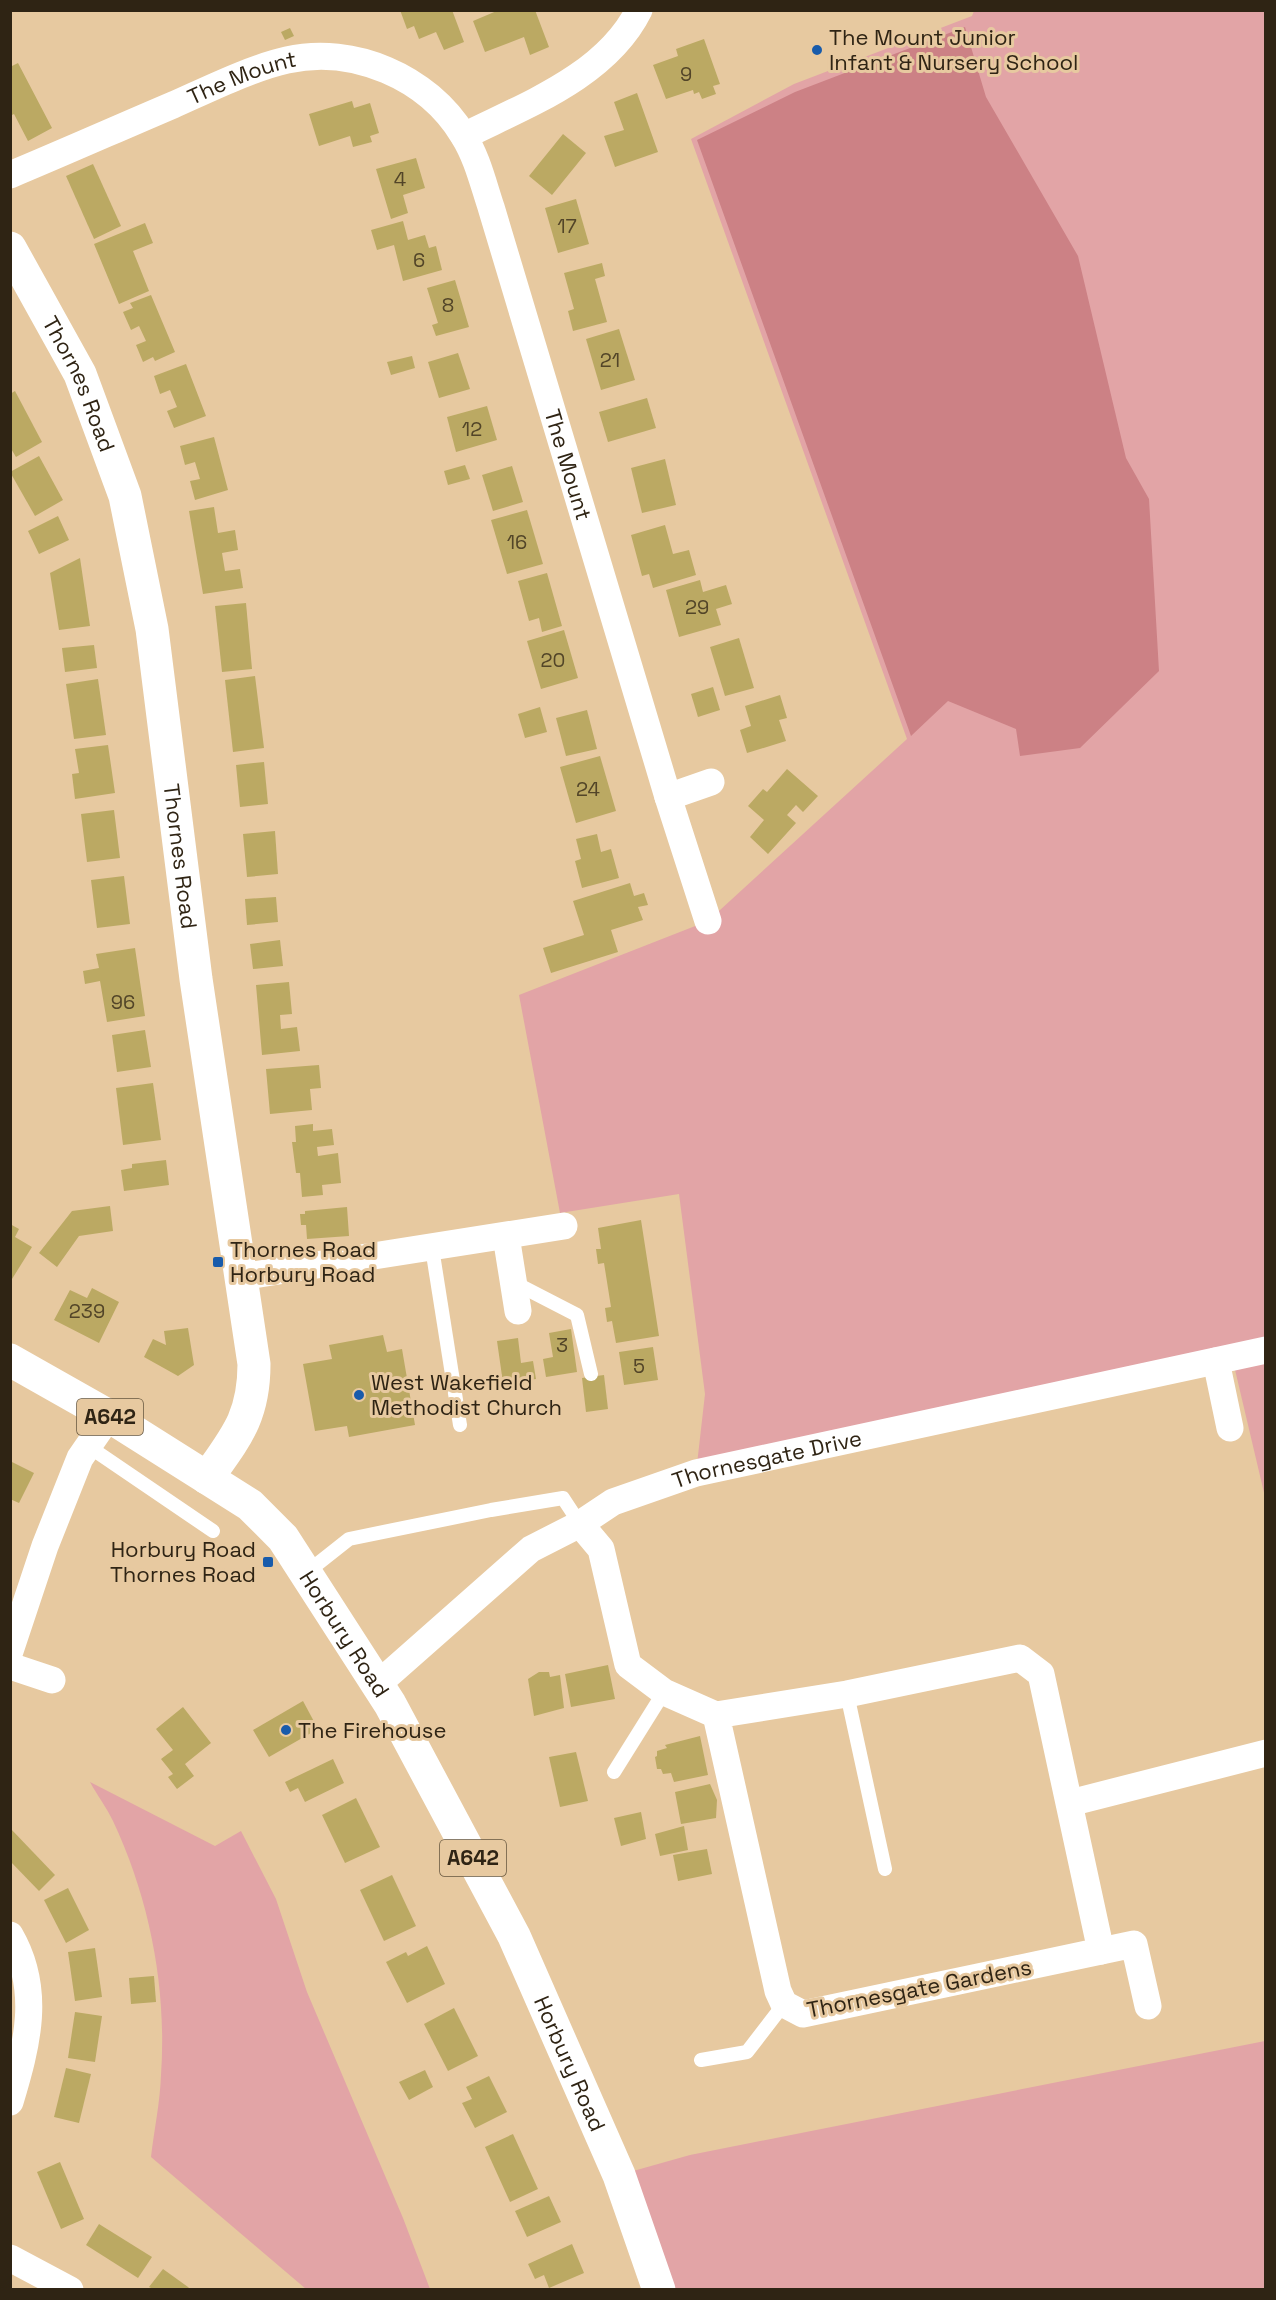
<svg xmlns="http://www.w3.org/2000/svg" width="1276" height="2300" font-family="'Space Grotesk',sans-serif">
<style>
.green{fill:#e2a4a6}
.forest{fill:#cc8185}
.building{fill:#bba963}
.lines{fill:none;stroke-linecap:round;stroke-linejoin:round}
.service{stroke:#fff;stroke-width:14}
.minor{stroke:#fff;stroke-width:27}
.tertiary{stroke:#fff;stroke-width:33}
.trunk{stroke:#fff;stroke-width:33}
.poi-dot{fill:#185bab;stroke:#e7c9a0;stroke-width:2}
.labels{text-anchor:middle;stroke-width:6;stroke-linejoin:round;paint-order:stroke}
.number-label{font-size:20px;fill:#524528}
.shield{fill:#e7c9a0;stroke:#66563e;stroke-width:1.5}
.shield-label{font-size:21px;font-weight:bold;fill:#2f2414}
.poi-label{font-size:22px;fill:#2f2414;stroke:#e7c9a0;text-anchor:start}
.street-label{font-size:22px;fill:#2f2414;stroke:#e7c9a0}
</style>
<rect width="100%" height="100%" fill="#e7c9a0"/>
<g class="green">
<path d="M974,11H1265V1497L1232,1357L696,1473L705,1394L679,1194L560,1213L519,995L708,921L907,739L691,139L794,84L972,16Z"/>
<path d="M90,1782L215,1846L241,1831L276,1899L307,1992L403,2218L430,2289H306L151,2157C154,2130 160,2103 161,2075C167,1988 150,1900 113,1821C107,1808 97,1795 90,1782Z"/>
<path d="M1265,2041V2289H659L619,2175L690,2155Z"/>
</g>
<path class="forest" d="M965,27L986,97L1078,256L1126,458L1149,499L1159,671L1080,748L1020,756L1016,729L948,701L911,736L697,140L795,92Z"/>
<g class="building">
<path d="M400,10H452L464,42L444,50L436,32L419,39L414,26L407,29Z"/>
<path d="M499,10H535L549,47L530,55L524,37L485,52L473,21Z"/>
<path d="M290,28L294,36L285,40L281,32Z"/>
<path d="M704,39L720,84L713,86L716,94L702,99L699,92L694,94L693,90L666,99L653,65L678,56L676,49Z"/>
<path d="M18,63L52,128L28,141L14,114L10,116V67Z"/>
<path d="M637,93L658,152L615,167L604,136L624,130L614,102Z"/>
<path d="M352,101L354,108L370,103L379,133L370,136L372,142L353,147L350,136L319,146L309,114Z"/>
<path d="M563,134L586,153L552,195L529,176Z"/>
<path d="M416,158L425,188L403,195L408,213L391,219L376,169Z"/>
<path d="M93,164L121,226L94,239L66,176Z"/>
<path d="M576,199L589,244L558,253L545,208Z"/>
<path d="M403,221L408,240L425,235L429,248L436,246L442,270L403,281L394,245L377,250L371,230Z"/>
<path d="M145,223L153,243L133,251L149,291L119,304L94,244Z"/>
<path d="M602,263L605,276L595,279L607,322L573,331L568,311L574,309L564,273Z"/>
<path d="M455,280L469,327L436,336L432,325L438,323L427,288Z"/>
<path d="M151,295L175,352L155,361L153,357L143,362L136,345L146,341L139,326L131,330L123,312L133,308L130,303Z"/>
<path d="M619,329L635,380L601,390L586,339Z"/>
<path d="M458,353L470,389L439,398L428,362Z"/>
<path d="M412,356L415,368L391,375L387,362Z"/>
<path d="M186,364L206,416L174,428L167,411L177,407L170,390L160,394L154,376Z"/>
<path d="M15,391L42,442L16,457L10,447V394Z"/>
<path d="M647,398L656,428L608,442L599,412Z"/>
<path d="M487,406L497,440L456,452L447,417Z"/>
<path d="M214,437L228,490L195,500L190,481L200,479L195,462L185,465L180,446Z"/>
<path d="M39,456L63,500L35,516L10,472Z"/>
<path d="M665,459L676,505L642,513L631,468Z"/>
<path d="M465,465L470,479L448,485L444,471Z"/>
<path d="M512,466L523,502L493,511L482,475Z"/>
<path d="M214,507L218,533L235,530L238,550L222,553L225,571L240,569L243,588L203,594L189,511Z"/>
<path d="M527,510L543,564L507,574L491,520Z"/>
<path d="M58,516L69,540L39,554L28,531Z"/>
<path d="M665,525L673,554L689,550L696,575L653,588L649,574L642,576L631,535Z"/>
<path d="M80,558L90,626L59,630L50,573Z"/>
<path d="M547,573L562,626L542,632L539,618L529,621L518,581Z"/>
<path d="M700,580L703,592L726,585L732,604L716,609L721,625L679,637L666,590Z"/>
<path d="M246,603L252,669L222,672L215,606Z"/>
<path d="M564,630L578,678L541,689L527,641Z"/>
<path d="M739,638L754,688L725,696L710,647Z"/>
<path d="M94,645L97,668L65,672L62,648Z"/>
<path d="M255,676L264,748L233,752L225,680Z"/>
<path d="M98,679L106,735L74,739L66,684Z"/>
<path d="M713,687L720,710L698,717L691,694Z"/>
<path d="M780,695L787,718L779,720L786,741L747,753L740,730L751,726L745,706Z"/>
<path d="M540,707L547,732L525,738L518,714Z"/>
<path d="M587,710L597,749L566,756L556,718Z"/>
<path d="M108,745L115,793L75,799L72,774L79,773L75,749Z"/>
<path d="M600,756L616,811L576,823L560,767Z"/>
<path d="M264,762L268,804L240,807L236,765Z"/>
<path d="M787,769L818,796L803,812L796,805L787,815L796,823L768,854L750,837L764,820L748,806L763,789L767,792Z"/>
<path d="M114,810L120,858L87,862L81,814Z"/>
<path d="M275,831L278,874L247,877L243,834Z"/>
<path d="M597,834L601,852L611,849L619,878L582,888L575,861L581,859L576,839Z"/>
<path d="M124,876L130,924L97,928L91,880Z"/>
<path d="M630,883L634,896L644,893L648,905L638,907L643,920L611,930L618,952L551,973L543,948L584,935L573,901Z"/>
<path d="M276,897L278,922L247,925L245,899Z"/>
<path d="M280,940L283,966L253,969L250,944Z"/>
<path d="M135,948L145,1016L107,1022L100,981L85,984L83,971L99,968L96,954Z"/>
<path d="M289,982L292,1014L280,1015L281,1029L297,1027L300,1051L262,1055L256,985Z"/>
<path d="M145,1030L151,1067L117,1072L112,1035Z"/>
<path d="M319,1065L321,1088L310,1089L312,1110L270,1114L266,1069Z"/>
<path d="M153,1083L161,1140L123,1145L116,1088Z"/>
<path d="M313,1124V1131L332,1129L334,1145L317,1147L318,1156L338,1153L341,1183L322,1185L323,1195L302,1197L300,1173H296L292,1142H296L295,1126Z"/>
<path d="M166,1160L169,1185L124,1191L121,1170L132,1168V1164Z"/>
<path d="M110,1206L113,1231L79,1236L57,1267L39,1253L72,1211Z"/>
<path d="M347,1207L349,1236L307,1239L306,1225H301L300,1214H305V1211Z"/>
<path d="M641,1220L659,1336L616,1343L612,1321L607,1322L605,1308L611,1307L604,1263L598,1264L596,1249H601L598,1228Z"/>
<path d="M10,1224L19,1229L15,1237L32,1247L12,1279L10,1277Z"/>
<path d="M92,1288L119,1302L99,1343L54,1320L70,1290L87,1298Z"/>
<path d="M188,1328L194,1365L178,1376L144,1357L153,1339L166,1345L164,1331Z"/>
<path d="M571,1329L577,1372L546,1377L543,1359L553,1357L549,1333Z"/>
<path d="M383,1335L387,1352L402,1349L415,1425L349,1437L347,1426L315,1431L303,1364L332,1359L329,1345Z"/>
<path d="M518,1338L521,1363L533,1361L536,1379L503,1383L497,1341Z"/>
<path d="M653,1347L658,1380L624,1385L619,1352Z"/>
<path d="M604,1375L608,1409L586,1412L582,1378Z"/>
<path d="M10,1461L34,1473L19,1503L10,1499Z"/>
<path d="M608,1665L615,1699L571,1707L565,1674Z"/>
<path d="M539,1672H549L550,1677L560,1675L564,1708L534,1716L528,1679Z"/>
<path d="M303,1701L318,1729L269,1757L253,1730Z"/>
<path d="M183,1707L211,1743L185,1764L194,1776L177,1789L168,1777L173,1774L161,1759L173,1750L156,1729Z"/>
<path d="M700,1736L708,1775L674,1782L671,1773L663,1774L661,1769H657L655,1757L657,1756V1751L667,1748L665,1745Z"/>
<path d="M576,1752L588,1801L560,1807L549,1757Z"/>
<path d="M333,1759L344,1783L305,1802L298,1788L290,1792L285,1782Z"/>
<path d="M710,1784L717,1800L716,1818L681,1824L675,1792Z"/>
<path d="M356,1798L380,1847L345,1863L322,1815Z"/>
<path d="M641,1812L646,1839L621,1846L614,1818Z"/>
<path d="M684,1826L688,1850L660,1856L655,1834Z"/>
<path d="M10,1828L55,1875L39,1891L10,1861Z"/>
<path d="M707,1849L712,1874L678,1881L673,1855Z"/>
<path d="M392,1875L416,1926L384,1941L360,1890Z"/>
<path d="M68,1888L89,1930L66,1943L44,1900Z"/>
<path d="M427,1946L445,1984L407,2003L386,1962L406,1952L408,1956Z"/>
<path d="M95,1948L102,1997L75,2001L68,1952Z"/>
<path d="M154,1976L156,2002L131,2004L129,1978Z"/>
<path d="M454,2008L478,2056L448,2071L424,2024Z"/>
<path d="M75,2012L102,2016L95,2062L68,2058Z"/>
<path d="M66,2068L91,2074L79,2123L54,2117Z"/>
<path d="M425,2070L433,2087L409,2100L399,2082Z"/>
<path d="M489,2076L507,2112L475,2128L462,2103L472,2099L466,2087Z"/>
<path d="M513,2134L538,2189L510,2202L485,2147Z"/>
<path d="M60,2162L84,2219L61,2229L37,2172Z"/>
<path d="M549,2196L561,2222L527,2237L515,2211Z"/>
<path d="M99,2224L152,2257L138,2278L86,2245Z"/>
<path d="M572,2244L584,2273L549,2288L544,2275L535,2279L528,2264Z"/>
<path d="M163,2269L188,2287L190,2289H153L149,2287Z"/>
</g>
<g class="lines">
<g class="service">
<path d="M432,1248L460,1425"/>
<path d="M513,1282L577,1315L591,1374"/>
<path d="M88,1446L213,1531"/>
<path d="M306,1573L349,1539L491,1510L563,1498L580,1524"/>
<path d="M847,1694L885,1869"/>
<path d="M614,1772L664,1692"/>
<path d="M701,2060L747,2052L784,2004"/>
</g>
<g class="minor">
<path d="M464,136C526,105 606,76 639,10"/>
<path id="s1" d="M10,175C65,152 119,128 173,105C207,90 251,68 287,60C353,45 428,77 463,135C477,157 483,183 491,207L668,797L708,921"/>
<path d="M668,797L711,782"/>
<path d="M506,1236L518,1311"/>
<path d="M240,1277L564,1226"/>
<path d="M1216,1361L1230,1428"/>
<path d="M580,1524L601,1549L628,1665L664,1692L716,1715L847,1694L1020,1658L1041,1674L1101,1951L803,2014L784,2004L778,1991L716,1715"/>
<path d="M10,1651L45,1546L80,1458L109,1416"/>
<path d="M10,1666L52,1680"/>
<path id="s2" d="M378,1684L531,1549L580,1524L613,1502L696,1473L1266,1350"/>
<path d="M1070,1803L1266,1753"/>
<path d="M10,1935C42,1990 27,2045 10,2102"/>
<path d="M1101,1951L1134,1944L1148,2006"/>
<path d="M10,2258L70,2290"/>
</g>
<path class="tertiary" id="s3" d="M10,248L80,374L125,496L152,629L196,979L254,1364C254,1417 236,1437 207,1478"/>
<path class="trunk" id="s4" d="M10,1360L109,1416L250,1505L283,1538L390,1704L514,1936L619,2175L659,2290"/>
</g>
<g class="poi-dot">
<circle cx="817" cy="50" r="6"/>
<rect x="212" y="1256" width="12" height="12" rx="3"/>
<circle cx="359" cy="1395" r="6"/>
<rect x="262" y="1556" width="12" height="12" rx="3"/>
<circle cx="286" cy="1730" r="6"/>
</g>
<g class="labels">
<g class="number-label">
<text x="686" y="81">9</text>
<text x="400" y="186">4</text>
<text x="567" y="233">17</text>
<text x="419" y="267">6</text>
<text x="448" y="312">8</text>
<text x="610" y="367">21</text>
<text x="472" y="436">12</text>
<text x="517" y="549">16</text>
<text x="697" y="614">29</text>
<text x="553" y="667">20</text>
<text x="588" y="796">24</text>
<text x="123" y="1009">96</text>
<text x="87" y="1318">239</text>
<text x="562" y="1352">3</text>
<text x="639" y="1373">5</text>
</g>
<g class="shield">
<rect x="77" y="1399" width="66" height="36" rx="4.5"/>
<rect x="440" y="1840" width="66" height="36" rx="4.5"/>
</g>
<g class="shield-label">
<text x="110" y="1424">A642</text>
<text x="473" y="1865">A642</text>
</g>
<g class="poi-label">
<text x="829" y="45">The Mount Junior<tspan x="829" dy="25">Infant &amp; Nursery School</tspan></text>
<text x="230" y="1257">Thornes Road<tspan x="230" dy="25">Horbury Road</tspan></text>
<text x="371" y="1390">West Wakefield<tspan x="371" dy="25">Methodist Church</tspan></text>
<text x="256" y="1557" text-anchor="end">Horbury Road<tspan x="256" dy="25">Thornes Road</tspan></text>
<text x="298" y="1738">The Firehouse</text>
</g>
<g class="street-label">
<text dy="8" stroke="none"><textPath href="#s1" startOffset="252">The Mount</textPath></text>
<text dy="8" stroke="none"><textPath href="#s3" startOffset="153">Thornes Road</textPath></text>
<text dy="8" stroke="none"><textPath href="#s1" startOffset="850">The Mount</textPath></text>
<text dy="8" stroke="none"><textPath href="#s3" startOffset="639">Thornes Road</textPath></text>
<text dy="8" stroke="none"><textPath href="#s2" startOffset="459">Thornesgate Drive</textPath></text>
<text dy="8" stroke="none"><textPath href="#s4" startOffset="441">Horbury Road</textPath></text>
<text transform="translate(919 1988) rotate(-11)" y="8">Thornesgate Gardens</text>
<text dy="8" stroke="none"><textPath href="#s4" startOffset="927">Horbury Road</textPath></text>
</g>
</g>
<rect width="1276" height="2300" fill="none" stroke="#2f2414" stroke-width="24"/>
</svg>
